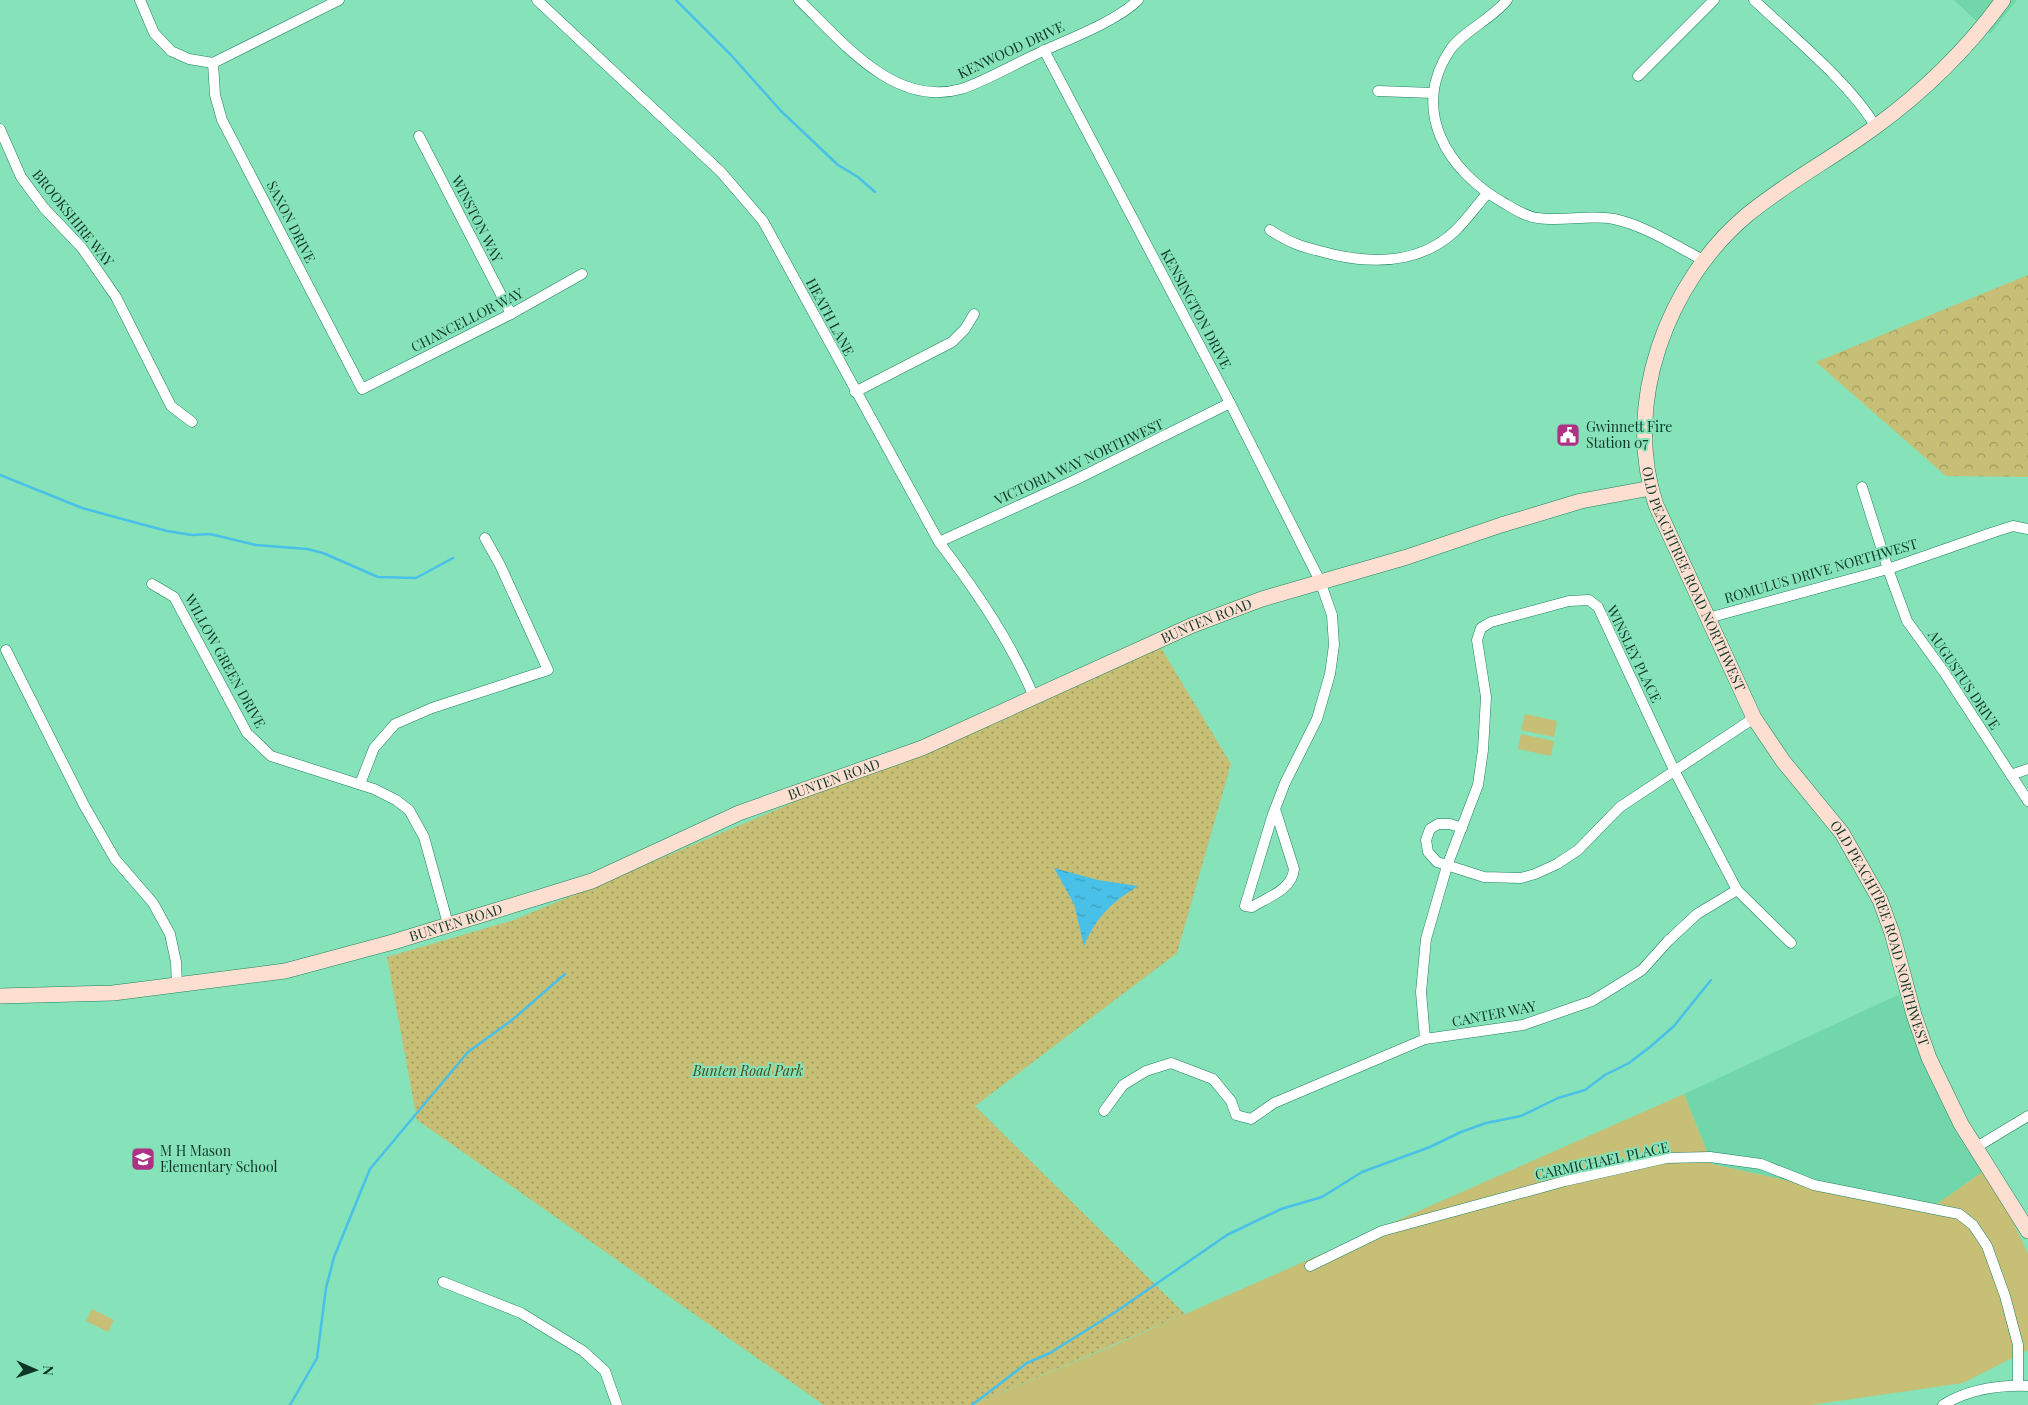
<svg xmlns="http://www.w3.org/2000/svg" width="2028" height="1405" font-family="'Playfair Display',serif">
<style>
.built{fill:#71d7ab}
.grass{fill:#c6bf75}
.forest{fill:url(#forest-crowns)}
.park{fill:url(#park-dots)}
.water{fill:url(#water-ripples)}
.lines{fill:none;stroke-linecap:round;stroke-linejoin:round}
.stream{stroke:#49c0e8;stroke-width:2.5}
.street-casing{stroke:#1e825e;stroke-width:11}
.secondary-casing{stroke:#1e825e;stroke-width:16}
.street{stroke:#fff;stroke-width:10}
.secondary{stroke:#fddfd2;stroke-width:15}
.labels{text-anchor:middle;stroke-width:4;stroke-linejoin:round;paint-order:stroke}
.street-label{font-size:14px;fill:#0e3627;stroke:#86e2b9}
.poi-label{font-size:14px;fill:#0e3627;stroke:#86e2b9;text-anchor:start}
.park-label{font-size:14px;font-style:italic;fill:#4e4915;stroke:#86e2b9}
</style>
<defs>
<pattern id="forest-crowns" width="20" height="18" patternUnits="userSpaceOnUse" patternTransform="scale(1.25)"><rect width="20" height="18" fill="#c6bf75"/><path d="M2 6a3 3 0 1 1 6 0M12 15a3 3 0 1 1 6 0" fill="none" stroke="#9f9c60"/></pattern>
<pattern id="park-dots" width="8" height="8" patternUnits="userSpaceOnUse" patternTransform="scale(1.25)"><rect width="8" height="8" fill="#c6bf75"/><path d="M2 2h.1M6 6h.1" fill="none" stroke="#9f9c60" stroke-width="1.8" stroke-linecap="round"/></pattern>
<pattern id="water-ripples" width="26" height="14" patternUnits="userSpaceOnUse" patternTransform="scale(1.25)"><rect width="26" height="14" fill="#49c0e8"/><path d="M2 4q2-2 4 0t4 0M15 11q2-2 4 0t4 0" fill="none" stroke="#3b9dbc"/></pattern>
</defs>
<rect width="100%" height="100%" fill="#86e2b9"/>
<g class="built">
<path d="M1954,0H2017L1990,34Z"/>
<path d="M1898,995L1937,1083L1988,1168L1927,1211L1712,1164L1684,1094Z"/>
</g>
<g class="grass">
<path d="M1525,714L1557,721L1554,737L1521,730Z"/>
<path d="M1521,734L1554,741L1551,756L1518,749Z"/>
<path d="M1684,1094L1712,1164L1927,1211L1988,1168L2028,1254V1350L1963,1383L1811,1405H972L1115,1345Z"/>
<path d="M92,1309L114,1320L108,1332L86,1321Z"/>
</g>
<path class="forest" d="M2028,275V477L1946,476L1816,362Z"/>
<path class="park" d="M1161,648L1231,764L1177,953L975,1106L1185,1314L972,1405H824L417,1120L387,957L514,920L769,813L974,722Z"/>
<path class="water" d="M1054,868L1098,880L1138,886C1111,903 1097,916 1084,946L1074,904Z"/>
<g class="lines">
<g class="stream">
<path d="M676,0L731,55L781,111L838,165L858,177L875,192"/>
<path d="M0,475L82,508L137,523L167,531L192,535L210,534L256,545L307,549L323,553L378,577L416,578L453,558"/>
<path d="M290,1405L317,1358L326,1288L334,1257L370,1169L468,1052L512,1020L565,974"/>
<path d="M972,1405L1027,1363L1050,1353L1117,1311L1227,1235L1281,1209L1322,1197L1362,1172L1430,1147L1461,1132L1486,1123L1521,1116L1558,1098L1585,1090L1605,1075L1629,1063L1650,1047L1674,1026L1711,980"/>
</g>
<g class="street-casing">
<g id="street">
<path d="M140,0L154,33L171,51L189,59L213,63L339,0"/>
<path d="M537,0L721,172L763,221L939,542C976,591 1010,640 1034,697"/>
<path d="M799,0C842,41 894,108 961,89C984,82 1018,62 1041,52C1069,39 1117,21 1138,0"/>
<path d="M1507,0C1492,19 1462,32 1450,50C1410,110 1447,171 1504,203C1514,209 1526,217 1538,218C1563,222 1589,214 1614,219C1646,226 1674,245 1703,260"/>
<path d="M1754,0C1792,36 1850,83 1876,127"/>
<path d="M1044,50L1230,403L1320,581L1332,615L1334,645L1330,674L1317,719L1285,783L1273,814L1245,906L1252,907C1268,897 1292,890 1294,869L1275,809"/>
<path d="M213,63L215,95L222,120L362,389L511,314L582,274"/>
<path d="M1638,76L1714,0"/>
<path d="M1378,91L1433,93"/>
<path d="M0,129L21,177L44,208L82,248L116,297L171,406L192,422"/>
<path d="M419,136L511,314"/>
<path d="M1270,230C1294,246 1308,248 1335,255C1377,264 1420,263 1454,232C1466,221 1476,206 1487,194"/>
<path d="M855,392L952,342L965,329L974,314"/>
<path d="M1862,487L1888,569L1907,621L1944,672L2028,801"/>
<path d="M939,542L1075,480L1230,403"/>
<path d="M152,584L174,597L247,733L271,756L374,789L396,800L409,810L424,837L448,924"/>
<path d="M1708,618L1888,569L1994,532L2013,526L2028,529"/>
<path d="M6,650L84,805L115,859L153,903L170,934L176,962L177,986"/>
<path d="M2011,775L2028,769"/>
<path d="M360,784L374,748L395,724L432,708L548,670L500,565L485,538"/>
<path d="M1462,828L1450,824H1438L1430,829L1426,840L1428,852L1437,862L1484,877L1521,878L1535,874L1557,864L1578,850L1620,807L1754,718"/>
<path d="M1425,1039L1421,992L1426,939L1447,866L1478,785L1483,750L1486,697L1477,640L1481,628L1491,622L1569,601L1589,600L1598,607L1675,772L1737,890L1791,943"/>
<path d="M1104,1111L1123,1085L1146,1071L1171,1063L1213,1079L1231,1101L1236,1115L1251,1119L1274,1103L1425,1039L1523,1025L1592,1001L1642,970L1668,941L1697,914L1737,890"/>
<path d="M1975,1148L2028,1116"/>
<path d="M1310,1266L1382,1231L1565,1181L1666,1158L1710,1157L1761,1164L1814,1185L1959,1214L1973,1225L1987,1246L2005,1296L2018,1345V1385"/>
<path d="M443,1282L521,1313L583,1351L605,1371L617,1405"/>
<path d="M1943,1405C1969,1389 1998,1385 2028,1386"/>
</g>
</g>
<g class="secondary-casing">
<g id="secondary">
<path id="s1" d="M2003,0C1968,48 1923,92 1875,127C1833,158 1787,182 1747,215C1667,282 1622,404 1656,505L1754,718L1783,761L1842,833L1880,900L1892,933L1914,1015L1929,1058L1961,1124L2028,1231"/>
<path id="s2" d="M0,996L113,993L285,971L393,942L592,881L739,813L922,748L1193,625L1262,599L1407,557L1501,525L1581,501L1651,488"/>
</g>
</g>
<use href="#street" class="street"/>
<use href="#secondary" class="secondary"/>
</g>
<defs>
<g id="civic-square" transform="scale(1.25)"><rect x="-9" y="-9" width="18" height="18" rx="4" fill="#ad3285" stroke="#86e2b9"/><path d="M-.6-6.5H3V-4.5H.6V-3L4-1V1h2V6H-6V1h2V-1L-.6-3ZM-1.2 2.5V6h2.4V2.5Z" fill="#fff"/></g>
<g id="school-square" transform="scale(1.25)"><rect x="-9" y="-9" width="18" height="18" rx="4" fill="#ad3285" stroke="#86e2b9"/><path d="M0-5L7-2L0 1L-7-2ZM-4 1L0 2.5L4 1V4Q0 6-4 4Z" fill="#fff"/></g>
</defs>
<g fill-rule="evenodd">
<use href="#civic-square" x="1568" y="435"/>
<use href="#school-square" x="143" y="1159"/>
</g>
<g class="labels">
<g class="street-label">
<text transform="translate(1011 50) rotate(-25)" y="5">KENWOOD DRIVE</text>
<text transform="translate(73 218) rotate(51)" y="5">BROOKSHIRE WAY</text>
<text transform="translate(477 219) rotate(63)" y="5">WINSTON WAY</text>
<text transform="translate(291 222) rotate(63)" y="5">SAXON DRIVE</text>
<text transform="translate(1196 309) rotate(62)" y="5">KENSINGTON DRIVE</text>
<text transform="translate(830 317) rotate(62)" y="5">HEATH LANE</text>
<text transform="translate(467 320) rotate(-27)" y="5">CHANCELLOR WAY</text>
<text transform="translate(1079 462) rotate(-25)" y="5">VICTORIA WAY NORTHWEST</text>
<text transform="translate(1821 571) rotate(-16)" y="5">ROMULUS DRIVE NORTHWEST</text>
<text dy="5" stroke="none"><textPath href="#s1" startOffset="740">OLD PEACHTREE ROAD NORTHWEST</textPath></text>
<text dy="5" stroke="none"><textPath href="#s2" startOffset="1274">BUNTEN ROAD</textPath></text>
<text transform="translate(1634 654) rotate(64)" y="5">WINSLEY PLACE</text>
<text transform="translate(225 661) rotate(61)" y="5">WILLOW GREEN DRIVE</text>
<text transform="translate(1964 680) rotate(56)" y="5">AUGUSTUS DRIVE</text>
<text dy="5" stroke="none"><textPath href="#s2" startOffset="869">BUNTEN ROAD</textPath></text>
<text dy="5" stroke="none"><textPath href="#s2" startOffset="464">BUNTEN ROAD</textPath></text>
<text dy="5" stroke="none"><textPath href="#s1" startOffset="1145">OLD PEACHTREE ROAD NORTHWEST</textPath></text>
<text transform="translate(1494 1014) rotate(-11)" y="5">CANTER WAY</text>
<text transform="translate(1602 1161) rotate(-12)" y="5">CARMICHAEL PLACE</text>
</g>
<g class="poi-label">
<text x="1586" y="432">Gwinnett Fire<tspan x="1586" dy="16">Station 07</tspan></text>
<text x="160" y="1156">M H Mason<tspan x="160" dy="16">Elementary School</tspan></text>
</g>
<g class="park-label">
<text x="748" y="1076">Bunten Road Park</text>
</g>
</g>
<g transform="translate(35 1370) rotate(92)" stroke="#86e2b9" stroke-width="4" paint-order="stroke">
<path d="M0-4L9 19L0 12L-9 19Z" fill="#0e3627"/>
<text y="-8" font-size="14" font-weight="bold" text-anchor="middle" fill="#0e3627">N</text>
</g>
</svg>
